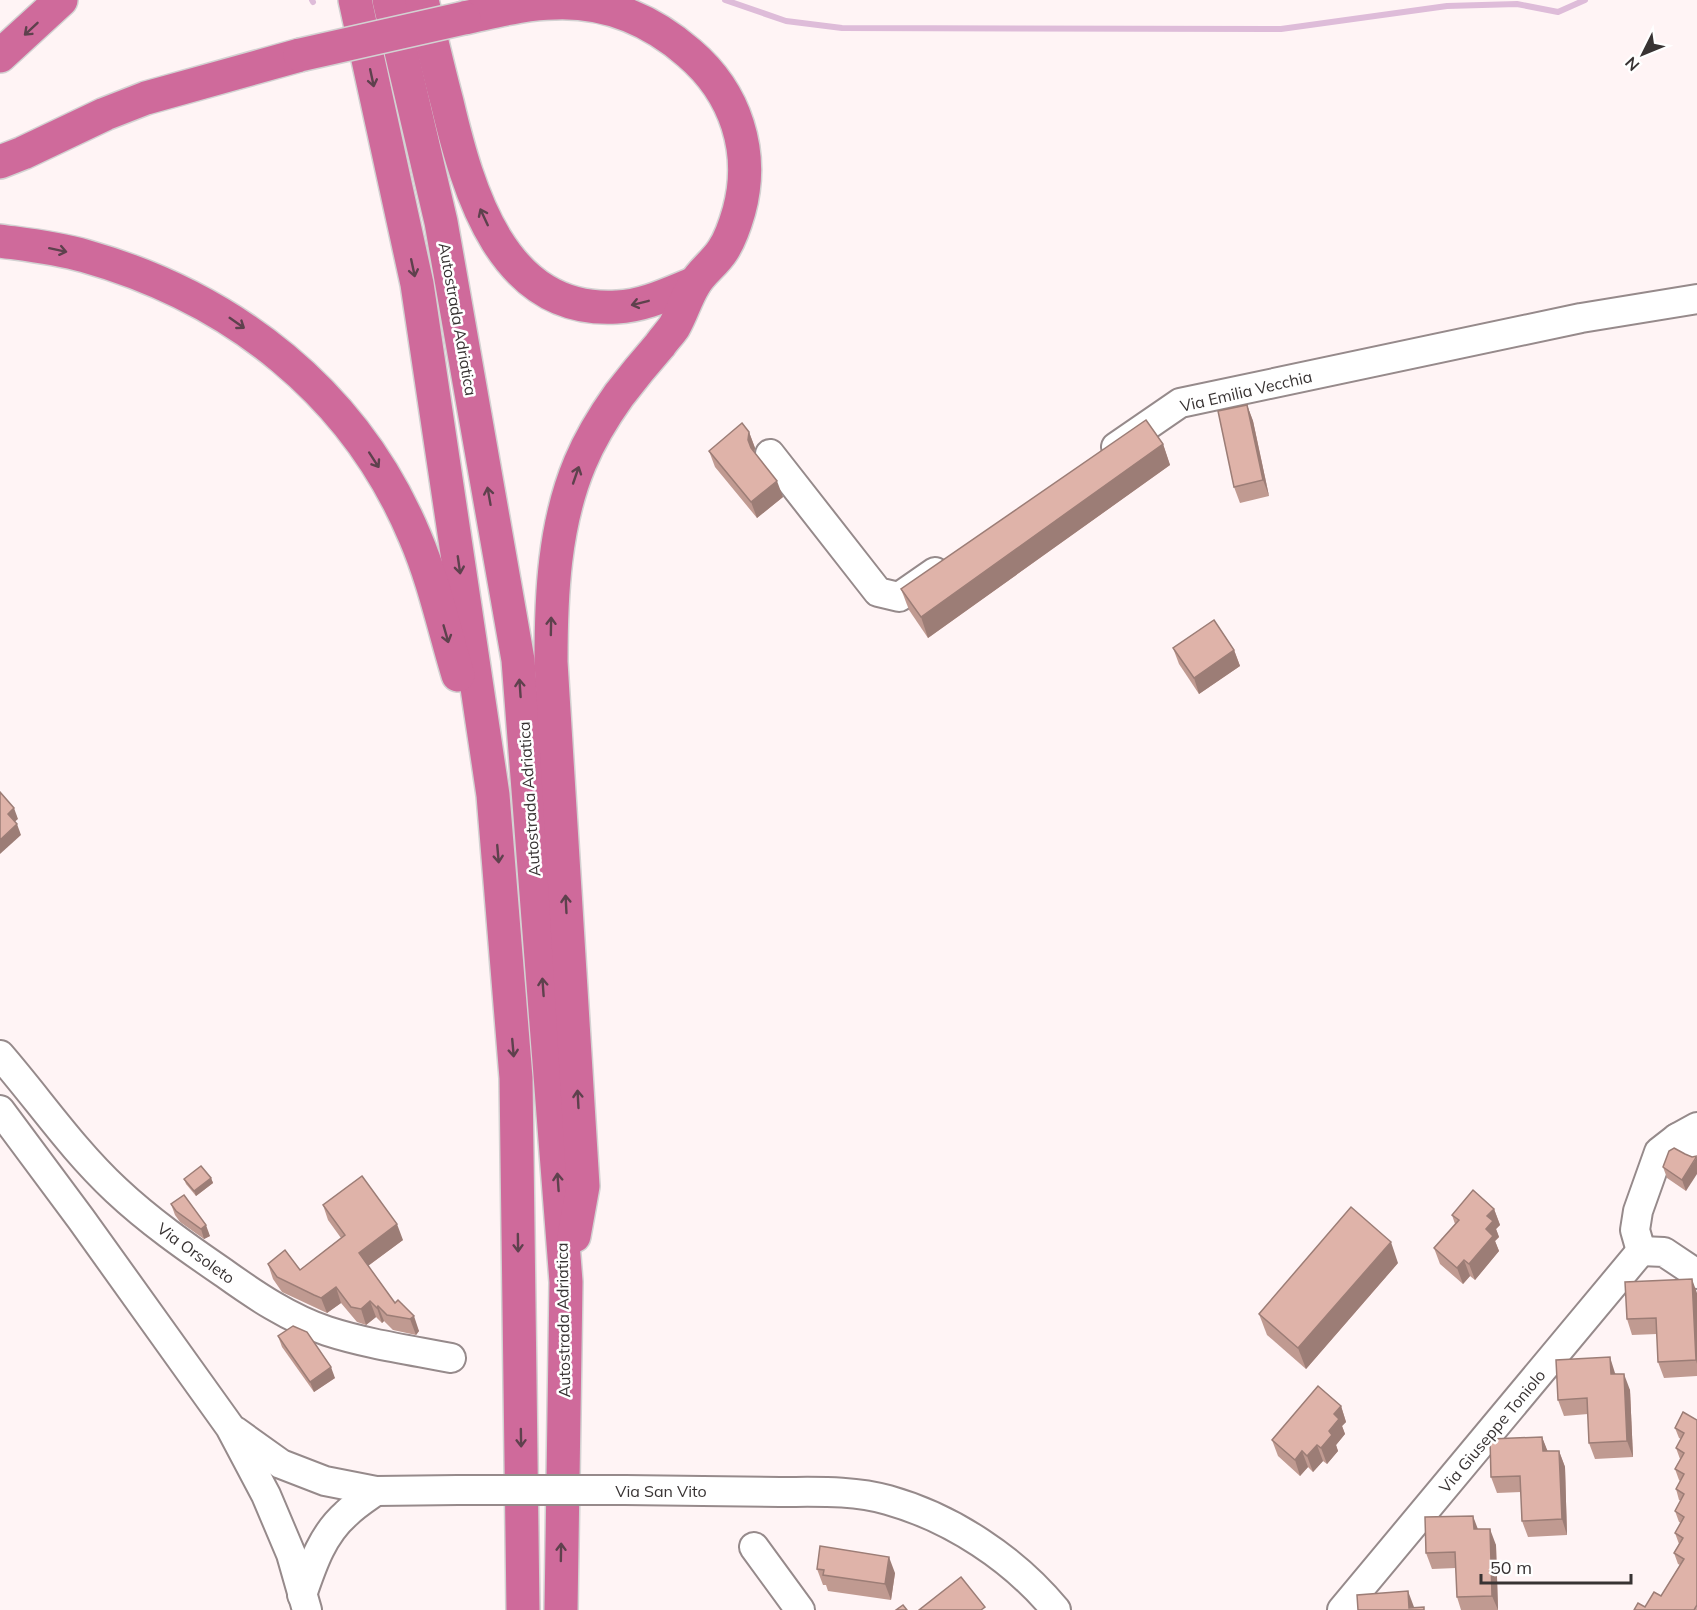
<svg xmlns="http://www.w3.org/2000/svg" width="1697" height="1610" font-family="Mulish,sans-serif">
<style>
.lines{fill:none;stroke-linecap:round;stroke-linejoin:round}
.stream{stroke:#debcd9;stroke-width:6}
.minor-casing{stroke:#968a8b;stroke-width:32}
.highway-casing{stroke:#d3d2d2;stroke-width:36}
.minor{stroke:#fff;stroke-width:28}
.highway{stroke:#cf6a9b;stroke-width:33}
.minor-bridge-casing{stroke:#968a8b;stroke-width:32;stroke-linecap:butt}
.highway-bridge-casing{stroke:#d3d2d2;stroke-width:36;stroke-linecap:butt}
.minor-bridge{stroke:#fff;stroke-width:28}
.highway-bridge{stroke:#cf6a9b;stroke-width:33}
.wall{fill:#c09a91}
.shaded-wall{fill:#9c7d76}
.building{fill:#dfb3a9;stroke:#9c7d76;stroke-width:1.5}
.oneway{stroke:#5e414d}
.labels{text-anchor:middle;stroke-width:5;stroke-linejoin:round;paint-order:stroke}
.street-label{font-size:16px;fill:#383333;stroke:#fff}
</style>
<rect width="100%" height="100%" fill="#fff4f5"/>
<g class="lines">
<g class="stream">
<path d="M312,0L313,2"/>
<path d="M725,0L786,21L842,28L1281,29L1447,6L1517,4L1558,12L1585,0"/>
</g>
<g class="minor-casing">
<g id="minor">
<path d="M1116,447L1180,403L1581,318L1697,299"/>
<path d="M770,454L878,592L899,597L935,572"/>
<path d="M0,1055C39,1100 72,1149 116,1190C149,1221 186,1247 224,1273C256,1296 289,1318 327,1331C367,1344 410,1350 451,1358"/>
<path d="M0,1110L81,1219L230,1427L266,1495L291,1554L307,1610"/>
<path d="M1697,1127L1677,1138L1697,1151"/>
<path d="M1641,1251L1635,1230L1638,1211L1659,1152L1677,1138"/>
<path d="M1641,1251L1664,1252L1697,1274"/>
<path d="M235,1431L281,1464L325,1481L376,1491L458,1490"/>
<path d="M625,1490C677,1491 728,1491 780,1492C816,1492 853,1490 888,1500C952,1518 1014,1559 1056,1610"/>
<path d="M754,1547L800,1610"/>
<path d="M302,1595C312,1566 322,1535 346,1514C355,1505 366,1498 376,1491"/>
<path d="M1342,1610L1641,1251"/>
</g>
</g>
<g class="highway-casing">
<g id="highway">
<path d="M355,0L417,284L493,795L516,1078L523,1610"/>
<path d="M389,0L441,222L518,660L566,1282L561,1610"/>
<path d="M422,0C430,34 438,68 447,102C468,191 502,314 617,307C644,306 670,293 695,283"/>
<path d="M464,18C493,12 525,3 555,3C607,1 651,20 689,53C736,93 755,152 739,211C735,225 731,238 723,250C715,263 701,272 694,285C686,298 682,313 674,327C670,333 664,339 660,345C646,361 632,378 619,395C604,416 590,439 580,463C554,525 551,595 551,662L583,1186L574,1236"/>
<path d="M0,56L61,0"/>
<path d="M0,162L23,153L105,114L146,98L300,55"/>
<path d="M0,241C29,245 57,248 85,256C233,298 355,393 415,537C434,581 444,629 458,675"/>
</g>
</g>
<use href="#minor" class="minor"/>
<use href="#highway" class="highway"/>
<g class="minor-bridge-casing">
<path id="minor-bridge" d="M458,1490H625"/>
</g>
<g class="highway-bridge-casing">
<path id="highway-bridge" d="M300,55L464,18"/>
</g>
<use href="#minor-bridge" class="minor-bridge"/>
<use href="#highway-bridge" class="highway-bridge"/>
</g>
<g class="wall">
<path d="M1247,405L1253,421L1269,496L1240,503L1234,487Z"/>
<path d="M749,432L755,448L754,452L783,497L757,518L715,467L709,451Z"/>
<path d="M1163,444L1170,465L928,638L909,610L901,589Z"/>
<path d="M1173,648L1234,650L1240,666L1199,694L1179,664Z"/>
<path d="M1685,1154L1692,1157L1686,1191L1667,1178L1663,1167Z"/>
<path d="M211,1178L213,1183L196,1196L186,1184L184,1179Z"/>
<path d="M171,1204L210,1236L204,1239L180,1222L175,1215Z"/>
<path d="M323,1205L403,1240L368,1266L395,1303L398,1300L419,1331L416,1335L393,1330L384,1321L382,1323L376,1317L366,1325L357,1322L341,1303L327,1313L282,1292L273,1279L268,1264L300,1270L341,1238L328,1220Z"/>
<path d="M1494,1209L1500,1225L1496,1229L1499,1237L1495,1241L1499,1251L1475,1280L1470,1276L1463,1284L1440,1264L1434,1248L1455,1224L1452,1215Z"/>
<path d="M1398,1263L1306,1369L1267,1335L1259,1314Z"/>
<path d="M1697,1293V1376L1664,1378L1658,1362L1657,1334L1632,1335L1627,1319Z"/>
<path d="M278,1336L335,1378L314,1392L282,1347Z"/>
<path d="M1615,1373L1616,1374L1630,1390L1633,1457L1595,1459L1589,1443L1588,1414L1564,1416L1558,1400Z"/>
<path d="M1341,1406L1346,1422L1342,1426L1345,1434L1336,1445L1338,1451L1327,1464L1323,1461L1313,1472L1308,1467L1300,1476L1278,1456L1272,1440Z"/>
<path d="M1683,1412L1697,1610L1645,1607L1661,1596L1680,1565L1678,1564L1674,1553L1679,1544L1675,1533L1681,1523L1679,1522L1675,1511L1681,1501L1679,1500L1676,1489L1680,1481L1679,1480L1675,1469L1680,1459L1676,1448L1681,1439L1679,1438L1675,1428Z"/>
<path d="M1542,1437L1547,1451H1559L1565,1467L1567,1535L1528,1537L1522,1521L1521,1492L1497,1493L1491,1477Z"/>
<path d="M1478,1529L1496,1545L1498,1610H1461L1457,1597L1456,1568L1432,1569L1426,1553Z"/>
<path d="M817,1569L895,1573L891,1600L828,1591L826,1585H823Z"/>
</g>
<g class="shaded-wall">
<path d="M1247,405L1253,421L1269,496L1263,480Z"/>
<path d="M749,432L755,448L754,456L748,440Z"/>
<path d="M1163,444L1170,465L928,638L921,617Z"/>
<path d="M777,481L783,497L757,518L751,502Z"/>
<path d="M1234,650L1240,666L1199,694L1194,678Z"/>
<path d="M14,808L18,819L12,824L8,814Z"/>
<path d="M17,824L21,835L0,854V840Z"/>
<path d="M1697,1157V1174L1686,1191L1682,1180Z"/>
<path d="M211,1178L213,1183L196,1196L194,1191Z"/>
<path d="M1494,1209L1500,1225L1496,1229L1499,1237L1495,1241L1499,1251L1475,1280L1469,1264L1486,1229L1487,1216Z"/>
<path d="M397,1224L403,1240L365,1268L359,1253Z"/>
<path d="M206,1225L210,1236L204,1239L201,1229Z"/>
<path d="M1391,1242L1398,1263L1306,1369L1298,1348Z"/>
<path d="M1464,1260L1470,1276L1463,1284L1457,1268Z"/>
<path d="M1692,1279L1697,1293V1364L1696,1360Z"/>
<path d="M336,1287L341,1303L327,1313L321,1298Z"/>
<path d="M370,1301L376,1317L366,1325L361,1309Z"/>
<path d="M378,1306L384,1321L382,1323L377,1308Z"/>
<path d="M414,1316L419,1331L416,1335L410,1319Z"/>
<path d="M1610,1357L1615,1373L1616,1390L1611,1374Z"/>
<path d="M331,1367L335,1378L314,1392L310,1382Z"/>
<path d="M1624,1374L1630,1390L1633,1457L1627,1441Z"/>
<path d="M1341,1406L1346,1422L1342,1426L1345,1434L1336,1445L1338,1451L1327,1464L1321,1448L1334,1414Z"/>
<path d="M1542,1437L1548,1452L1543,1451Z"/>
<path d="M1317,1445L1323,1461L1313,1472L1307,1456Z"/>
<path d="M1302,1451L1308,1467L1300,1476L1295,1460Z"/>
<path d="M1559,1451L1565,1467L1567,1535L1562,1519Z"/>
<path d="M1473,1516L1479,1532L1474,1529Z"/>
<path d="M1490,1529L1496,1545L1498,1610L1492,1596Z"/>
<path d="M889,1557L895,1573L891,1600L885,1584Z"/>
<path d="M1408,1591L1414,1607L1409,1608Z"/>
</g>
<g class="building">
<path d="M1247,405L1263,480L1234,487L1218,411Z"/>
<path d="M1146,420L1163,444L921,617L901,589Z"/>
<path d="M742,423L749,432L748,440L751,448L777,481L751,502L709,451Z"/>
<path d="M1214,620L1234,650L1194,678L1173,648Z"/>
<path d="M0,792L14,808L8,814L17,824L0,840Z"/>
<path d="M1674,1148L1685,1154L1692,1157L1697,1156L1682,1180L1663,1167L1669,1151Z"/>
<path d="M201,1166L211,1178L194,1191L184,1179Z"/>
<path d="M362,1176L397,1224L359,1253L395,1303L398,1300L414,1316L410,1319L387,1315L378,1306L377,1308L370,1301L361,1309L351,1307L336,1287L321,1298L314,1295L277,1277L268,1264L285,1250L300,1270L345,1235L323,1205Z"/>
<path d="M1473,1190L1494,1209L1487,1216L1493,1221L1486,1229L1493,1236L1469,1264L1464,1260L1457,1268L1434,1248L1459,1220L1452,1215Z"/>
<path d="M184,1195L206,1225L201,1229L176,1211L171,1204Z"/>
<path d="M1351,1207L1391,1242L1298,1348L1259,1314Z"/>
<path d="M1692,1279L1696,1360L1658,1362L1656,1318L1627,1319L1625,1282Z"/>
<path d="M293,1326L307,1332L331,1367L310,1382L278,1336Z"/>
<path d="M1610,1357L1611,1374H1624L1627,1441L1589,1443L1587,1398L1558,1400L1556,1360Z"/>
<path d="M1318,1386L1341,1406L1334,1414L1339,1419L1329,1431L1332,1435L1321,1448L1317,1445L1307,1456L1302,1451L1295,1460L1272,1440Z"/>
<path d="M1683,1412L1697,1420V1605L1694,1610H1634L1638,1603L1645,1607L1654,1592L1661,1596L1684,1559L1674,1553L1683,1538L1675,1533L1684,1517L1675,1511L1684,1494L1676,1489L1684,1474L1675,1469L1684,1453L1676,1448L1684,1433L1675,1428Z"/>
<path d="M1542,1437L1543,1451H1559L1562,1519L1522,1521L1520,1476L1491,1477L1490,1439Z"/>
<path d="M1473,1516L1474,1529H1490L1492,1596L1457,1597L1455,1552L1426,1553L1425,1517Z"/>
<path d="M820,1546L889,1557L885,1584L823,1575L824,1570L817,1569Z"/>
<path d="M961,1577L985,1607L981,1610H919Z"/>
<path d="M1408,1591L1409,1608L1424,1607V1610H1358L1357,1595Z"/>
<path d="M903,1605L907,1610H896Z"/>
</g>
<defs><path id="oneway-shaft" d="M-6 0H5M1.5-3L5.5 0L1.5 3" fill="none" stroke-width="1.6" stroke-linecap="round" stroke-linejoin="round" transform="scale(1.5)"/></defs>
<g class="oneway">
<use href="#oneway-shaft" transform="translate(31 29) rotate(137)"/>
<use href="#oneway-shaft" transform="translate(372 78) rotate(78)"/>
<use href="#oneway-shaft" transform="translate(484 217) rotate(-115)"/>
<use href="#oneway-shaft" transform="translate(58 250) rotate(12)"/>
<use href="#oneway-shaft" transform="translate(413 268) rotate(78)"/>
<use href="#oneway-shaft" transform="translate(640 303) rotate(166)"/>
<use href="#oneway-shaft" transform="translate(237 323) rotate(35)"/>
<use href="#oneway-shaft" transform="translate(374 460) rotate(57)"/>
<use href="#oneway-shaft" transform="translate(576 475) rotate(-71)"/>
<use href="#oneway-shaft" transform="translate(489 496) rotate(-100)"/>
<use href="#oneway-shaft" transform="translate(459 565) rotate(82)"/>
<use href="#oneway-shaft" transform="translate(551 626) rotate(-89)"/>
<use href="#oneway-shaft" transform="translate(446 634) rotate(74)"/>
<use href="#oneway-shaft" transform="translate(520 688) rotate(-94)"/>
<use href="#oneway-shaft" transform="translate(498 854) rotate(85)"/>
<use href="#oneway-shaft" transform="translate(566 904) rotate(-93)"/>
<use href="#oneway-shaft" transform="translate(543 987) rotate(-94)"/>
<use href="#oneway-shaft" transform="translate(513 1048) rotate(85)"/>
<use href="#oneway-shaft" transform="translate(578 1099) rotate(-93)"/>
<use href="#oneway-shaft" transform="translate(558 1182) rotate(-94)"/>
<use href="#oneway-shaft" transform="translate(518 1243) rotate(89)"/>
<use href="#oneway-shaft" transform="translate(521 1438) rotate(89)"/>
<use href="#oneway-shaft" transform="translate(561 1552) rotate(-89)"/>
</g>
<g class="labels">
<g class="street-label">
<text transform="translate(458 319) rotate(80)" y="6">Autostrada Adriatica</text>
<text transform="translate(1246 391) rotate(-13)" y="6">Via Emilia Vecchia</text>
<text transform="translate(529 799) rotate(-94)" y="6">Autostrada Adriatica</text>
<text transform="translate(196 1253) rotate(36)" y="6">Via Orsoleto</text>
<text transform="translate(563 1320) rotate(-91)" y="6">Autostrada Adriatica</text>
<text transform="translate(1492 1431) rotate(-50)" y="6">Via Giuseppe Toniolo</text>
<text x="661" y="1497">Via San Vito</text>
</g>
</g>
<g transform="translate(1643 54) rotate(227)" stroke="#ffffff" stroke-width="4.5" paint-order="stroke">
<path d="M0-4.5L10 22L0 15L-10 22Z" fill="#383333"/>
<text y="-9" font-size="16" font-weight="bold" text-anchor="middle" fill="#383333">N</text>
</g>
<path d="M1481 1574v9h150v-9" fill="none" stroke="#383333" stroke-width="3"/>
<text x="1490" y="1574" font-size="18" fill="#383333" stroke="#ffffff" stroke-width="4.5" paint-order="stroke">50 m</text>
</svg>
